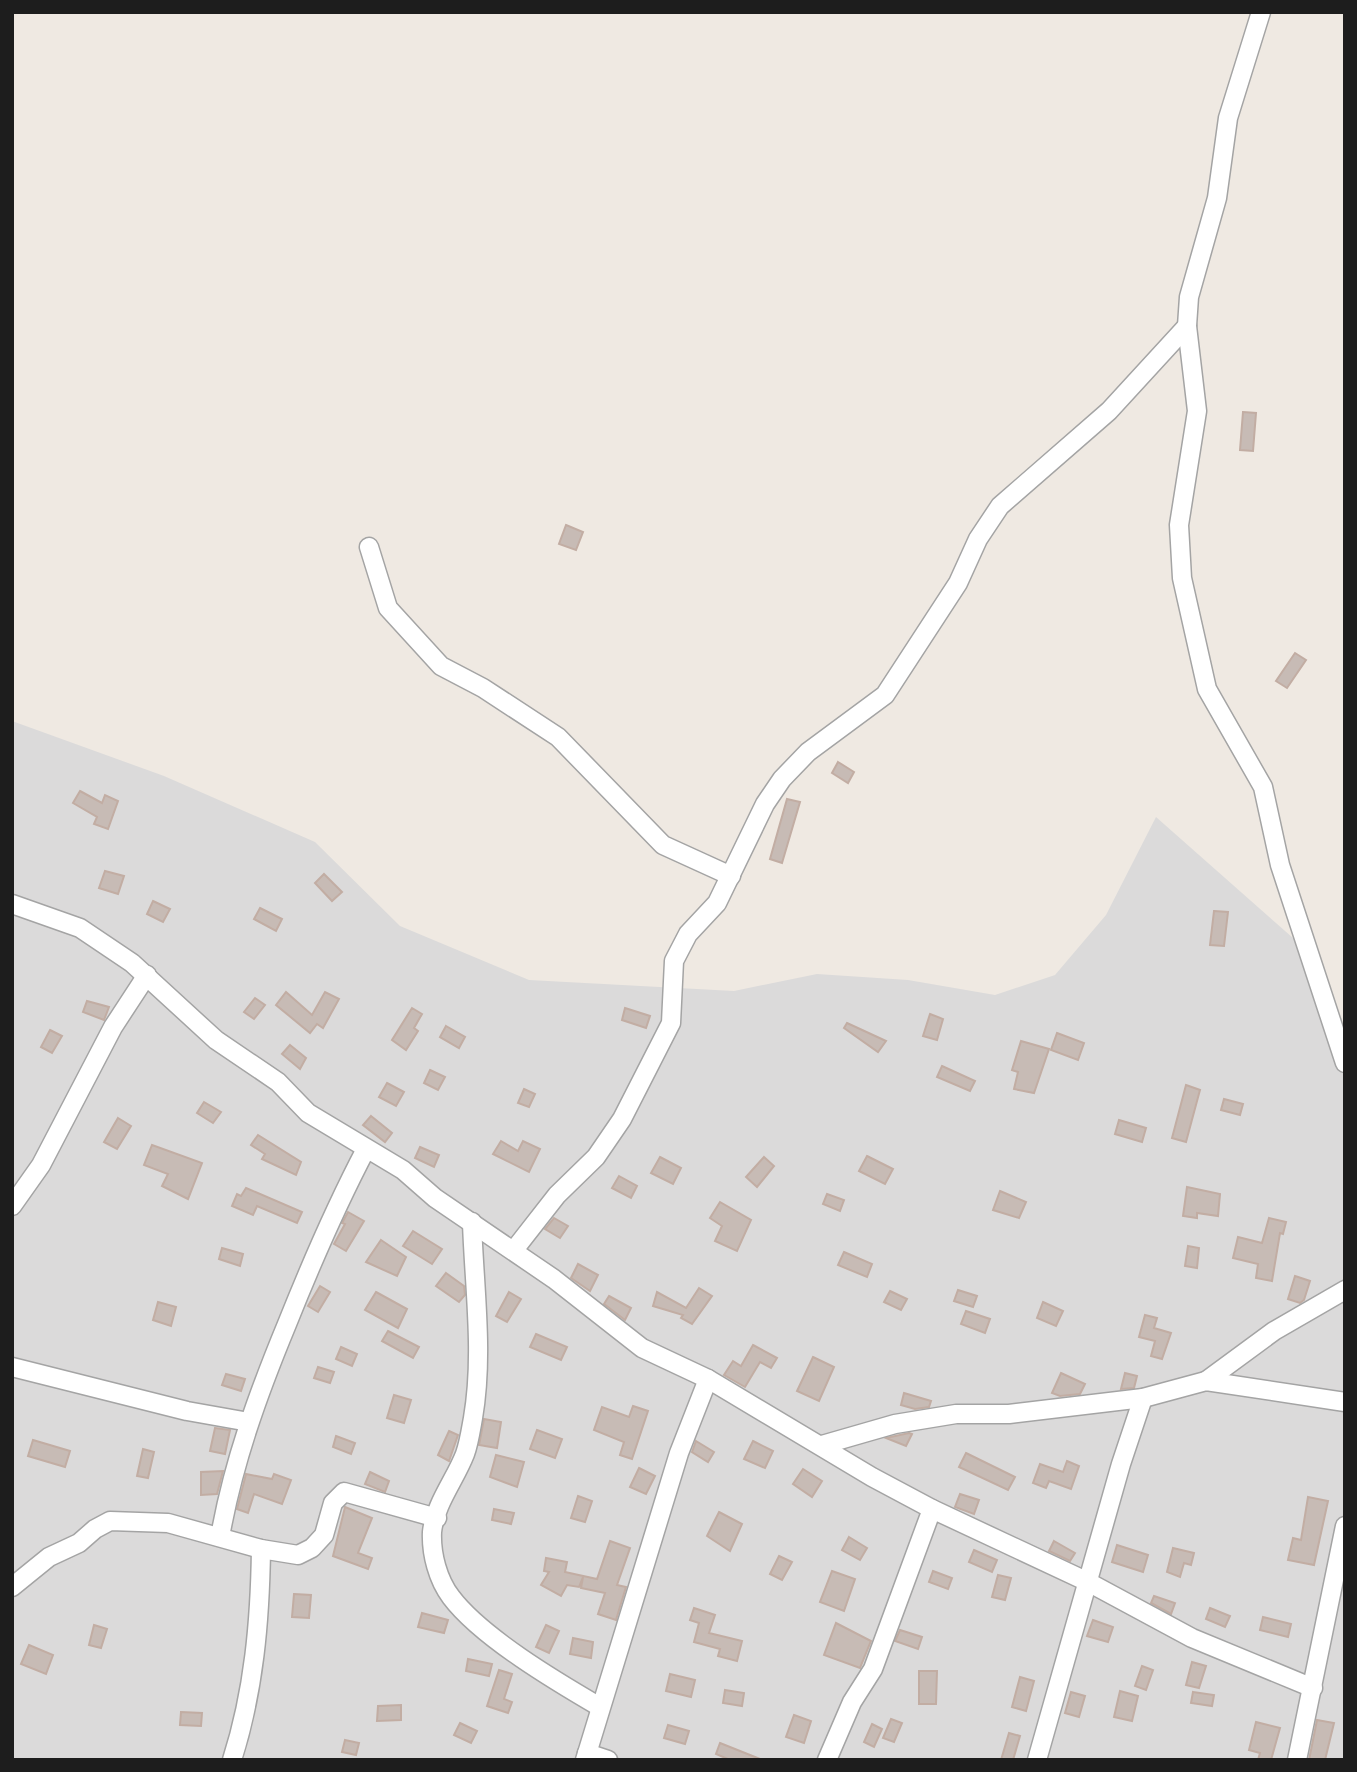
<svg xmlns="http://www.w3.org/2000/svg" width="1357" height="1772" font-family="'Exo 2',sans-serif">
<style>
.residential{fill:#dbdada}
.building{fill:#c7bbb5;stroke:#c2ada3;stroke-width:2}
.lines{fill:none;stroke-linecap:round;stroke-linejoin:round}
.street-casing{stroke:#a4a4a4;stroke-width:21}
.street{stroke:#fff;stroke-width:18}
</style>
<rect width="100%" height="100%" fill="#efe9e2"/>
<path class="residential" d="M12,721L164,776L315,842L400,926L529,980L734,991L817,974L908,980L995,995L1055,975L1106,915L1156,817L1318,960L1345,1037V1760H12Z"/>
<g class="building">
<path d="M1243,412L1256,413L1253,451L1240,450Z"/>
<path d="M566,525L583,532L576,550L559,544Z"/>
<path d="M1295,653L1306,660L1287,688L1276,681Z"/>
<path d="M838,762L854,772L848,783L832,773Z"/>
<path d="M80,791L102,803L105,795L118,801L108,829L94,824L97,817L73,803Z"/>
<path d="M787,799L800,802L782,863L770,859Z"/>
<path d="M105,871L124,876L118,894L99,888Z"/>
<path d="M324,874L342,892L332,901L315,883Z"/>
<path d="M153,901L170,909L163,922L147,914Z"/>
<path d="M260,908L282,919L276,931L254,919Z"/>
<path d="M1214,911L1228,912L1224,946L1210,945Z"/>
<path d="M286,992L312,1015L325,992L339,999L323,1028L317,1024L310,1033L276,1005Z"/>
<path d="M255,998L265,1005L254,1019L244,1012Z"/>
<path d="M87,1001L109,1007L104,1020L83,1012Z"/>
<path d="M412,1008L422,1014L414,1028L418,1031L406,1050L392,1040Z"/>
<path d="M625,1008L650,1016L646,1028L622,1020Z"/>
<path d="M930,1014L943,1019L937,1040L923,1036Z"/>
<path d="M847,1023L886,1041L878,1052L844,1028Z"/>
<path d="M446,1026L465,1037L459,1048L440,1037Z"/>
<path d="M50,1030L62,1036L52,1053L41,1047Z"/>
<path d="M1057,1033L1084,1043L1078,1060L1051,1050Z"/>
<path d="M1021,1041L1049,1049L1034,1093L1014,1089L1018,1072L1012,1070Z"/>
<path d="M290,1045L306,1058L300,1069L282,1054Z"/>
<path d="M942,1066L975,1081L970,1091L937,1077Z"/>
<path d="M430,1070L445,1077L438,1090L424,1083Z"/>
<path d="M387,1083L404,1092L396,1106L379,1097Z"/>
<path d="M1186,1085L1200,1090L1186,1142L1172,1138Z"/>
<path d="M524,1089L535,1094L529,1107L518,1103Z"/>
<path d="M1224,1099L1243,1104L1240,1115L1221,1110Z"/>
<path d="M204,1102L221,1112L213,1123L197,1113Z"/>
<path d="M371,1116L392,1133L385,1142L363,1125Z"/>
<path d="M118,1118L131,1126L117,1149L104,1142Z"/>
<path d="M1119,1120L1146,1128L1142,1142L1115,1134Z"/>
<path d="M258,1135L301,1162L296,1175L262,1159L265,1154L251,1145Z"/>
<path d="M501,1141L518,1151L523,1141L540,1149L529,1172L493,1154Z"/>
<path d="M152,1145L202,1163L188,1199L162,1186L168,1174L144,1165Z"/>
<path d="M420,1147L439,1155L434,1167L415,1158Z"/>
<path d="M867,1156L893,1169L885,1184L859,1171Z"/>
<path d="M660,1157L681,1168L673,1184L651,1173Z"/>
<path d="M764,1157L774,1166L757,1187L746,1177Z"/>
<path d="M619,1176L637,1186L631,1198L612,1188Z"/>
<path d="M1187,1187L1220,1194L1218,1216L1197,1213V1218L1183,1216Z"/>
<path d="M246,1188L302,1212L297,1223L257,1206L253,1215L232,1206L237,1194L241,1196Z"/>
<path d="M1000,1191L1026,1202L1019,1218L993,1210Z"/>
<path d="M827,1194L844,1200L840,1211L823,1204Z"/>
<path d="M720,1202L751,1220L737,1251L715,1241L722,1226L710,1218Z"/>
<path d="M348,1212L364,1221L346,1251L334,1244L345,1224L342,1223Z"/>
<path d="M554,1218L568,1226L560,1238L545,1229Z"/>
<path d="M1269,1218L1286,1222L1283,1234L1280,1233L1272,1281L1256,1278L1258,1264L1233,1258L1238,1237L1262,1243Z"/>
<path d="M413,1231L442,1249L432,1264L403,1246Z"/>
<path d="M381,1240L406,1257L397,1276L366,1262Z"/>
<path d="M1188,1246L1199,1248L1197,1268L1185,1266Z"/>
<path d="M222,1248L243,1254L240,1266L219,1259Z"/>
<path d="M844,1252L872,1264L867,1277L838,1265Z"/>
<path d="M578,1264L598,1275L590,1291L571,1278Z"/>
<path d="M446,1273L464,1286L465,1295L459,1302L436,1286Z"/>
<path d="M1295,1276L1310,1281L1304,1300L1300,1303L1288,1299Z"/>
<path d="M320,1286L330,1292L318,1312L308,1306Z"/>
<path d="M699,1288L712,1296L692,1324L681,1318L683,1315L653,1306L657,1292L686,1308Z"/>
<path d="M958,1290L977,1296L973,1307L954,1301Z"/>
<path d="M890,1291L907,1299L901,1310L884,1302Z"/>
<path d="M376,1292L407,1309L398,1328L365,1310Z"/>
<path d="M509,1292L521,1299L507,1322L496,1316Z"/>
<path d="M609,1296L631,1308L625,1320L604,1304Z"/>
<path d="M158,1302L176,1307L171,1326L153,1320Z"/>
<path d="M1043,1302L1063,1311L1056,1326L1037,1318Z"/>
<path d="M966,1311L990,1319L985,1333L961,1324Z"/>
<path d="M1145,1315L1157,1318L1154,1328L1171,1333L1162,1359L1151,1356L1155,1341L1139,1337Z"/>
<path d="M388,1331L419,1347L413,1358L382,1341Z"/>
<path d="M536,1334L567,1347L561,1360L530,1347Z"/>
<path d="M753,1345L777,1358L771,1368L760,1362L745,1387L724,1375L733,1361L741,1366Z"/>
<path d="M341,1347L357,1354L352,1366L336,1359Z"/>
<path d="M813,1357L834,1367L819,1401L797,1391Z"/>
<path d="M318,1367L334,1372L330,1383L314,1378Z"/>
<path d="M1061,1373L1085,1384L1080,1394L1060,1396L1052,1393Z"/>
<path d="M1125,1373L1137,1376L1134,1388L1121,1389Z"/>
<path d="M226,1374L245,1379L241,1391L222,1385Z"/>
<path d="M904,1393L931,1401L929,1407L915,1409L901,1405Z"/>
<path d="M394,1395L411,1400L404,1423L387,1418Z"/>
<path d="M633,1406L648,1411L632,1459L620,1455L624,1442L594,1430L602,1407L629,1417Z"/>
<path d="M484,1419L501,1422L497,1448L479,1445Z"/>
<path d="M215,1428L230,1430L225,1454L210,1451Z"/>
<path d="M537,1430L562,1439L555,1458L530,1449Z"/>
<path d="M449,1431L458,1435L449,1461L438,1455Z"/>
<path d="M909,1433L912,1434L906,1446L886,1438Z"/>
<path d="M336,1436L355,1443L351,1454L333,1447Z"/>
<path d="M33,1440L70,1451L65,1467L28,1456Z"/>
<path d="M696,1441L714,1452L708,1462L692,1452Z"/>
<path d="M753,1441L773,1451L765,1468L744,1459Z"/>
<path d="M143,1449L154,1452L148,1478L137,1476Z"/>
<path d="M966,1453L1015,1477L1008,1490L959,1467Z"/>
<path d="M496,1455L524,1462L517,1487L490,1477Z"/>
<path d="M1067,1461L1079,1466L1071,1489L1049,1481L1046,1488L1033,1483L1040,1464L1063,1472Z"/>
<path d="M639,1468L655,1476L646,1494L630,1487Z"/>
<path d="M803,1469L822,1481L812,1497L793,1484Z"/>
<path d="M223,1471L217,1494L201,1495V1472Z"/>
<path d="M370,1472L389,1481L385,1492L365,1484Z"/>
<path d="M246,1474L272,1479L274,1474L291,1480L282,1504L254,1494L248,1513L237,1509Z"/>
<path d="M960,1494L979,1500L974,1514L955,1507Z"/>
<path d="M578,1496L592,1501L585,1522L571,1518Z"/>
<path d="M1308,1497L1328,1501L1314,1565L1288,1560L1293,1538L1301,1540Z"/>
<path d="M345,1507L372,1518L358,1553L372,1558L368,1569L333,1556Z"/>
<path d="M494,1509L514,1513L511,1524L492,1520Z"/>
<path d="M719,1512L742,1524L730,1551L707,1536Z"/>
<path d="M849,1537L867,1548L860,1560L842,1550Z"/>
<path d="M610,1541L630,1548L617,1585L626,1587L616,1620L598,1614L605,1593L581,1588L583,1577L579,1587L567,1585L561,1596L541,1585L549,1572L544,1571L546,1558L567,1562L565,1572L597,1579Z"/>
<path d="M1054,1541L1075,1553L1070,1561L1049,1551Z"/>
<path d="M1117,1545L1148,1555L1143,1572L1112,1562Z"/>
<path d="M1173,1548L1194,1553L1191,1565L1184,1563L1180,1577L1167,1572Z"/>
<path d="M974,1550L997,1560L992,1572L969,1562Z"/>
<path d="M779,1556L792,1562L782,1580L770,1574Z"/>
<path d="M832,1571L855,1579L844,1611L820,1602Z"/>
<path d="M933,1571L952,1578L948,1589L929,1582Z"/>
<path d="M998,1575L1011,1578L1005,1600L992,1597Z"/>
<path d="M294,1594L311,1595L309,1618L292,1617Z"/>
<path d="M1154,1596L1175,1603L1171,1614L1151,1603Z"/>
<path d="M694,1608L715,1615L709,1633L742,1641L737,1661L718,1656L720,1649L694,1642L699,1623L690,1620Z"/>
<path d="M1210,1608L1230,1616L1225,1627L1206,1619Z"/>
<path d="M422,1613L448,1620L444,1633L418,1627Z"/>
<path d="M1263,1617L1291,1624L1288,1637L1260,1630Z"/>
<path d="M1093,1620L1113,1627L1108,1642L1087,1636Z"/>
<path d="M836,1623L871,1641L860,1668L824,1655Z"/>
<path d="M94,1625L107,1629L101,1648L89,1645Z"/>
<path d="M546,1625L559,1631L549,1653L536,1647Z"/>
<path d="M900,1630L922,1637L918,1649L895,1641Z"/>
<path d="M573,1638L593,1642L591,1658L570,1654Z"/>
<path d="M29,1645L53,1655L46,1674L21,1664Z"/>
<path d="M468,1659L492,1664L489,1676L466,1671Z"/>
<path d="M1192,1662L1206,1666L1199,1688L1186,1685Z"/>
<path d="M1142,1666L1153,1670L1146,1690L1135,1686Z"/>
<path d="M499,1670L512,1674L504,1699L512,1702L508,1713L487,1706Z"/>
<path d="M919,1671H937L936,1704H919Z"/>
<path d="M670,1674L695,1680L691,1697L666,1691Z"/>
<path d="M1020,1677L1034,1681L1026,1711L1012,1707Z"/>
<path d="M725,1690L744,1693L742,1706L723,1703Z"/>
<path d="M1120,1691L1138,1696L1132,1721L1114,1717Z"/>
<path d="M1071,1692L1085,1696L1079,1717L1065,1713Z"/>
<path d="M1193,1692L1214,1695L1212,1706L1191,1703Z"/>
<path d="M401,1705V1720L377,1721L378,1706Z"/>
<path d="M181,1712L202,1713L201,1726L180,1725Z"/>
<path d="M794,1715L811,1721L804,1743L786,1737Z"/>
<path d="M891,1719L902,1723L894,1742L883,1738Z"/>
<path d="M1317,1720L1334,1723L1325,1760H1309Z"/>
<path d="M1256,1722L1280,1728L1271,1760H1258L1260,1753L1249,1750Z"/>
<path d="M460,1723L477,1731L471,1743L454,1735Z"/>
<path d="M872,1724L882,1729L874,1747L864,1742Z"/>
<path d="M668,1725L689,1731L685,1744L664,1738Z"/>
<path d="M1009,1733L1020,1736L1013,1760H1001Z"/>
<path d="M345,1740L359,1743L356,1755L342,1752Z"/>
<path d="M720,1743L760,1759V1760H730L716,1754Z"/>
</g>
<g class="lines">
<g class="street-casing">
<g id="street">
<path d="M1261,12L1228,118L1217,198L1189,297L1187,326L1197,411L1179,525L1182,578L1207,689L1263,787L1280,865L1345,1063"/>
<path d="M369,547L388,608L441,666L483,688L558,737L663,845L731,876"/>
<path d="M12,904L80,928L132,963L216,1040L278,1082L308,1113L403,1170L435,1198L554,1279L642,1348L708,1379L872,1477L932,1509L1088,1582L1192,1638L1313,1688"/>
<path d="M12,1206L41,1165L113,1027L147,975"/>
<path d="M472,1222C474,1286 484,1354 473,1418C471,1429 469,1443 465,1454C455,1480 435,1504 432,1532C431,1554 438,1580 451,1597C481,1637 557,1682 600,1707"/>
<path d="M514,1250L557,1195L596,1157L622,1119L671,1023L674,961L688,934L717,903L765,804L782,779L808,752L885,695L958,583L978,539L1000,506L1109,411L1187,326"/>
<path d="M12,1367L187,1411L249,1422"/>
<path d="M1206,1381L1274,1331L1345,1290"/>
<path d="M822,1445L895,1424L956,1414H1009L1143,1398L1206,1381L1345,1402"/>
<path d="M220,1537C233,1463 258,1394 287,1324C311,1264 336,1206 366,1149"/>
<path d="M12,1587L49,1557L79,1543L95,1529L110,1521L168,1523L261,1549L298,1555L312,1548L324,1535L333,1503L344,1492L437,1518"/>
<path d="M587,1753L608,1760"/>
<path d="M232,1760C254,1691 260,1621 261,1549"/>
<path d="M585,1760L679,1453L708,1379"/>
<path d="M827,1760L852,1702L873,1669L932,1509"/>
<path d="M1037,1760L1121,1464L1143,1398"/>
<path d="M1297,1760L1345,1526"/>
</g>
</g>
<use href="#street" class="street"/>
</g>
<rect width="1357" height="1772" fill="none" stroke="#1d1d1d" stroke-width="28"/>
</svg>
